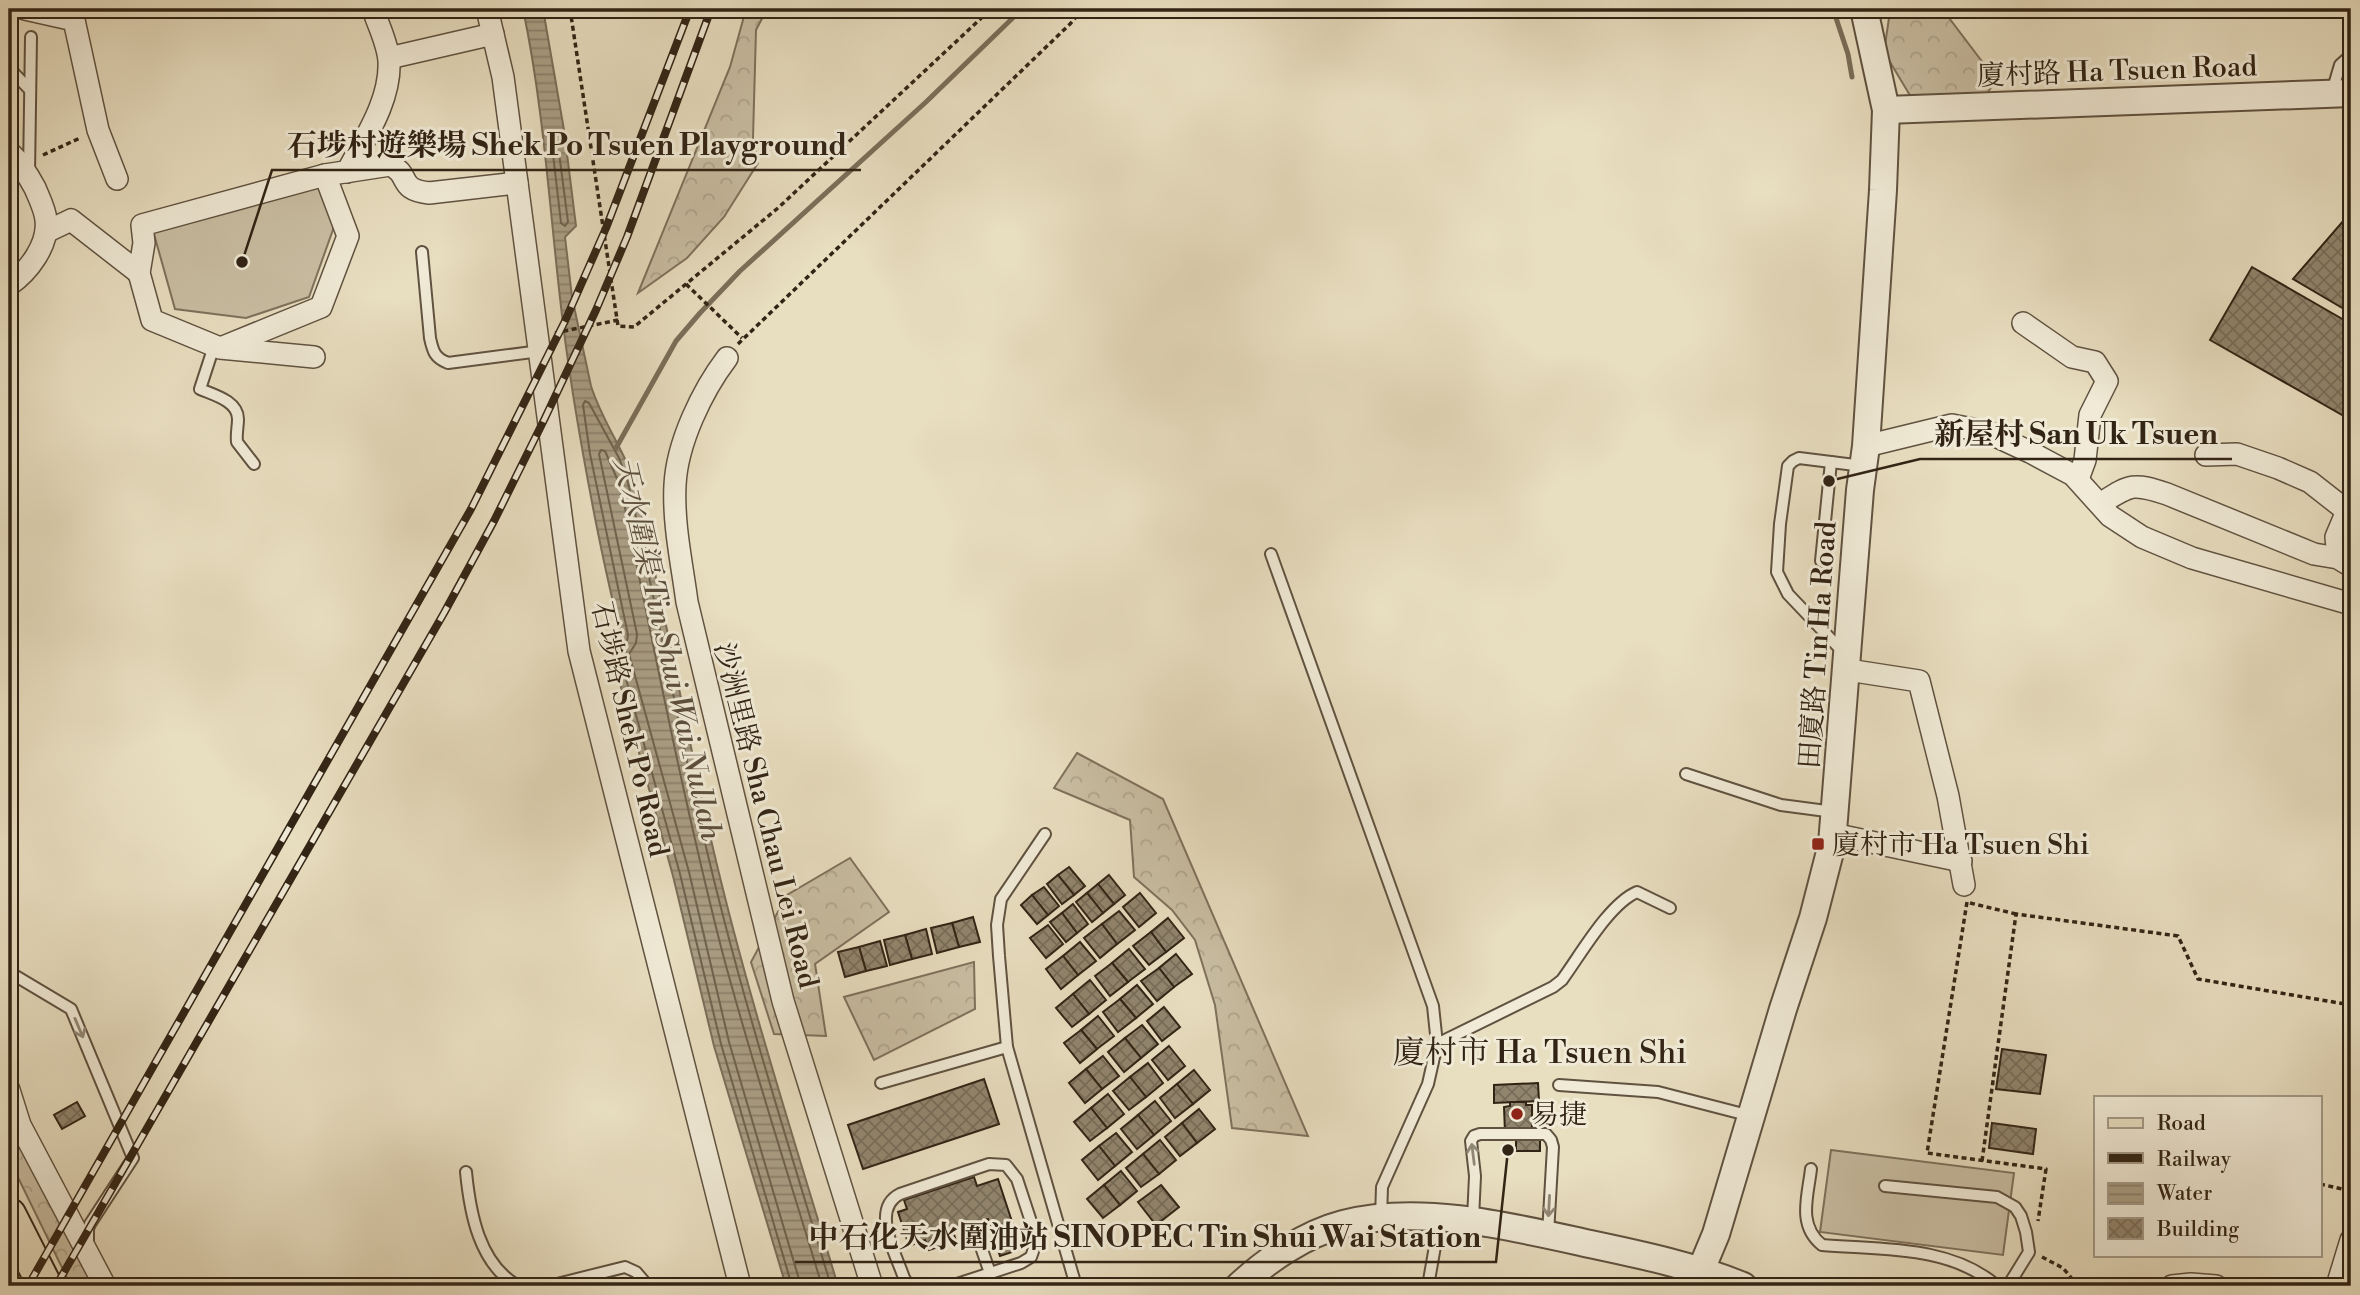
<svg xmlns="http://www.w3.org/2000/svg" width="2360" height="1295" font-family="'Libre Bodoni','Noto Serif SC',serif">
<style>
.forest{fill:url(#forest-crowns);stroke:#7e715c;stroke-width:2}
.pitch{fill:#c9bea3;stroke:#7e715c;stroke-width:2}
.water{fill:url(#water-rules);stroke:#7a6e59;stroke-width:2}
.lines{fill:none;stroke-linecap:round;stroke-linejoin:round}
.shore{stroke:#6e624e;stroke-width:2}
.stream{stroke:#7a6e59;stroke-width:5}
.building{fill:url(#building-cross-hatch);stroke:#322415;stroke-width:2}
.service-casing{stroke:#605240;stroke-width:14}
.minor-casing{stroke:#605240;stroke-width:24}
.tertiary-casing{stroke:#605240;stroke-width:30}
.primary-casing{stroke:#322415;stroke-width:37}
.path{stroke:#322415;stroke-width:3.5;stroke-dasharray:5 3.5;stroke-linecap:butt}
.service{stroke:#f0ead6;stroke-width:10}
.minor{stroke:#f0ead6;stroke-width:21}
.tertiary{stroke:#f0ead6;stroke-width:26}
.primary{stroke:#e8dec0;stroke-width:33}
.rail-casing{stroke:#322415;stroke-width:8}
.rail{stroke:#f0ead6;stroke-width:5;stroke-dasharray:16;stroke-linecap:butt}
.oneway{stroke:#918776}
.poi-dot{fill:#8f2418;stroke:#f0ead6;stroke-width:2.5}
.labels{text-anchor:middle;stroke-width:6;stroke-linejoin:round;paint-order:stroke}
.street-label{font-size:28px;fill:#322415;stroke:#f0ead6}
.poi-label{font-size:28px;fill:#322415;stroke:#f0ead6;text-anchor:start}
.water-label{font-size:30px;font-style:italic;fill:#5c4f3d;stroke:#f0ead6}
.quarter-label{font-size:32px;fill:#322415;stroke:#f0ead6}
.leader{fill:none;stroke:#322415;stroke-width:2.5}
.callout-dot{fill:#322415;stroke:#f0ead6;stroke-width:2.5}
.callout-label{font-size:30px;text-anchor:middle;font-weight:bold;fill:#322415;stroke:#f0ead6;stroke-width:6;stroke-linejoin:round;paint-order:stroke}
</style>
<defs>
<pattern id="forest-crowns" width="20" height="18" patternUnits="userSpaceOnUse" patternTransform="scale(1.75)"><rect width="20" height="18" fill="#c9bea3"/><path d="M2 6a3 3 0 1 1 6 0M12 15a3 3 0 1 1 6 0" fill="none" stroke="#ada38b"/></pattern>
<pattern id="water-rules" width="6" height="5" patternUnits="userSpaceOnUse" patternTransform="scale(1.75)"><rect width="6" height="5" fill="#aa9f86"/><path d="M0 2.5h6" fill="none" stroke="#8b816c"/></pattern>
<pattern id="building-cross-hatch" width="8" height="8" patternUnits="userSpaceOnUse" patternTransform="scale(1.75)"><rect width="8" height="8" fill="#91856e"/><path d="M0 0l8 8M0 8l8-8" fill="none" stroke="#776d59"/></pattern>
</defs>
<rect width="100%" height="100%" fill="#e8dec0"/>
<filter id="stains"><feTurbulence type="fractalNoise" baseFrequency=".00286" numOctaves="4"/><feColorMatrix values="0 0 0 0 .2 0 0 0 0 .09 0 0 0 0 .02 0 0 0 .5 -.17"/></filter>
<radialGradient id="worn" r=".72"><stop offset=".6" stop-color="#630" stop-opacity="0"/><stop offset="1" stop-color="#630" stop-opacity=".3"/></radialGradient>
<g class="forest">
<path d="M746,9H767L756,30L753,138L758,163L724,217L687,258L638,293L730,67Z"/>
<path d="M1890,11L1946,14L1996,80L1986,95L1911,97L1884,52Z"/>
<path d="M1077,753L1163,799L1308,1136L1232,1128L1215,1005L1195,940L1172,910L1134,877L1130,820L1054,788Z"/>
<path d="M850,858L889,912L815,964L826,1036L774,1034L751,962L787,895Z"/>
<path d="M974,962L975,1009L874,1060L844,997Z"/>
<path d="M9,1115L95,1286H71L9,1159Z"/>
</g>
<g class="pitch">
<path d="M312,183L326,194L335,224L309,297L246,318L175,309L152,227Z"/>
<path d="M1831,1150L2014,1173L2003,1255L1820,1232Z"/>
</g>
<path class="water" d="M523,9H543L564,130L576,226L565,237L572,297L591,386C601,418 621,446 633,477C663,598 684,722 712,844C747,994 794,1139 838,1286H786L714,1046L673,876L608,640L622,637C611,598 603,558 595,518C581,446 568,372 560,298C549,201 543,104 523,9Z"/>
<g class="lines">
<g class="shore">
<path d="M556,150L559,153L568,222L565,226L561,223L553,154Z"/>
<path d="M792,1286L721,1044L680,874L618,650L619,646L627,641L628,635L590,454L583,405L585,401L589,403L619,458L627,479C657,601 677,725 706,847C741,996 787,1140 831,1286"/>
<path d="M801,1286L729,1042L689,872L629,654L636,643L637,634L599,454L601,450L605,451L618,481L625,508C655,654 684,802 721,947C751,1061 788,1173 822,1286"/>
</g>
<g class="stream">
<path d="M1833,9L1848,54L1852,77"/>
<path d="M616,448L676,341L700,313L740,271L926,102L1022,9"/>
</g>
</g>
<g class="building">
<path d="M2351,212V313L2293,279Z"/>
<path d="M2252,267L2351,324V420L2210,340Z"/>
<path d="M1069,867L1085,886L1074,895L1058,875Z"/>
<path d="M1058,875L1074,895L1062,904L1047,884Z"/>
<path d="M1109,875L1125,895L1114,904L1098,884Z"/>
<path d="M1098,884L1114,904L1103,913L1087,893Z"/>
<path d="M1044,887L1059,906L1048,915L1032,895Z"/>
<path d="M1087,893L1103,913L1092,922L1076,902Z"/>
<path d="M1140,893L1156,913L1139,927L1123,907Z"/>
<path d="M1032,895L1048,915L1037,924L1021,905Z"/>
<path d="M1073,904L1088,924L1077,933L1062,913Z"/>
<path d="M1119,911L1135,930L1117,944L1102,924Z"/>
<path d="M1062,913L1077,933L1066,942L1050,922Z"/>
<path d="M973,917L980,942L959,947L952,923Z"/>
<path d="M1168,918L1184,938L1166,952L1151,932Z"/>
<path d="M952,923L959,947L937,953L931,928Z"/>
<path d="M1102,924L1117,944L1100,958L1084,938Z"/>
<path d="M1048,925L1063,944L1046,958L1030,938Z"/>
<path d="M926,929L932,954L912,959L905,935Z"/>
<path d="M1151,932L1166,952L1149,965L1133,946Z"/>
<path d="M905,935L912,959L890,965L884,940Z"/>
<path d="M880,941L887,966L866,971L859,947Z"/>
<path d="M1080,942L1096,961L1078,975L1063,956Z"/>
<path d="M859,947L866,971L845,977L838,952Z"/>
<path d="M1129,949L1145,969L1128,982L1112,963Z"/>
<path d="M1176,954L1192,974L1174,987L1159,968Z"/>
<path d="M1063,956L1078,975L1061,989L1046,969Z"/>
<path d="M1112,963L1128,982L1110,996L1095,976Z"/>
<path d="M1159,968L1174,987L1157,1001L1141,981Z"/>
<path d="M1090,980L1106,1000L1089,1014L1073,994Z"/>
<path d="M1137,985L1153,1004L1136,1018L1120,999Z"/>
<path d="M1073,994L1089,1014L1072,1027L1056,1008Z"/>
<path d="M1120,999L1136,1018L1118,1032L1103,1012Z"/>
<path d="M1164,1007L1180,1027L1162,1041L1147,1021Z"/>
<path d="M1098,1016L1114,1036L1097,1049L1081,1030Z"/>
<path d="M1142,1025L1158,1044L1141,1058L1125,1038Z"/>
<path d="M1081,1030L1097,1049L1080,1063L1064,1043Z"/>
<path d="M1125,1038L1141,1058L1124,1072L1108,1052Z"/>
<path d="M1169,1046L1185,1066L1168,1080L1152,1060Z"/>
<path d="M2002,1049L2046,1055L2040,1094L1996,1089Z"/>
<path d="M1103,1056L1119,1076L1102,1089L1086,1069Z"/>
<path d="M1148,1063L1163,1083L1146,1097L1130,1077Z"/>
<path d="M1086,1069L1102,1089L1085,1103L1069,1083Z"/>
<path d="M1194,1070L1210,1090L1193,1104L1177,1084Z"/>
<path d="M1130,1077L1146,1097L1129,1110L1113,1091Z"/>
<path d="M984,1079L999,1124L863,1169L848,1125Z"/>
<path d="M1538,1083L1539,1101L1494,1103V1085Z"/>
<path d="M1177,1084L1193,1104L1175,1118L1160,1098Z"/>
<path d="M1108,1094L1124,1114L1107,1128L1091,1108Z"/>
<path d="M1155,1101L1171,1121L1154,1135L1138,1115Z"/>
<path d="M77,1102L85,1116L62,1129L54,1115Z"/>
<path d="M1510,1102H1526V1105H1532V1133L1540,1132V1151H1516V1132H1505L1504,1107L1510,1106Z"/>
<path d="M1091,1108L1107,1128L1090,1141L1074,1122Z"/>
<path d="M1199,1109L1215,1129L1197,1143L1182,1123Z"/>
<path d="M1138,1115L1154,1135L1137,1149L1121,1129Z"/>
<path d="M1182,1123L1197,1143L1180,1156L1165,1137Z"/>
<path d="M1992,1123L2036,1129L2033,1154L1989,1148Z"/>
<path d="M1116,1133L1132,1152L1115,1166L1099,1146Z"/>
<path d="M1160,1140L1176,1160L1159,1174L1143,1154Z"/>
<path d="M1099,1146L1115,1166L1098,1180L1082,1160Z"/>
<path d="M1143,1154L1159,1174L1141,1187L1126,1168Z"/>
<path d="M1121,1171L1137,1191L1120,1205L1104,1185Z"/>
<path d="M974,1177L977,1186L998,1179L1021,1249L1000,1256L988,1219L953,1231L956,1241L929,1250L925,1240L909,1246L898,1212L907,1209L904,1200Z"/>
<path d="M1104,1185L1120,1205L1103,1218L1087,1199Z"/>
<path d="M1161,1185L1179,1207L1156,1225L1138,1202Z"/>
</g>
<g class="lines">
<g class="service-casing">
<g id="service">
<path d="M9,68L30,90"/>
<path d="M2332,92L2340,65L2351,55"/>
<path d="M29,174L31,37"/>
<path d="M422,252L430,338C433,352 435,358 448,363L540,351"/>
<path d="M214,346L200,389C214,395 238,401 238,419C238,427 236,434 237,442L254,464"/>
<path d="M1271,554L1433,1006L1437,1044L1428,1084L1382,1187L1381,1218"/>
<path d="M1821,561L1831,462"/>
<path d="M1844,653L1788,594L1777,572L1780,524L1788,466L1793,461L1799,458L1863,466"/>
<path d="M1686,774L1781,805L1834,812"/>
<path d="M1045,834L1001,899L997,925L999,956L1007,1047L1076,1286"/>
<path d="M9,972L71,1009L133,1158L90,1224L88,1229V1245"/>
<path d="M1437,1044L1553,987L1562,980C1581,954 1609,904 1637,892L1670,908"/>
<path d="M881,1083L1007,1047"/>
<path d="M1559,1085L1658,1092L1751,1116"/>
<path d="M1811,1169C1808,1196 1797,1225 1822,1245C1880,1250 1950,1245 1997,1286"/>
<path d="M466,1172C470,1213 479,1264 518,1286"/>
<path d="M1885,1186L1997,1197L2015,1207L2021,1216L2026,1232L2029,1252L2008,1286"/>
<path d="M1473,1219L1475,1176L1471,1141L1474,1136L1480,1134H1546L1551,1140L1553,1147L1548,1234"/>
<path d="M979,1241L990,1273"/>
<path d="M549,1286L625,1267L636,1272L648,1286"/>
<path d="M909,1286L904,1278C896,1254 870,1209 900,1194L989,1164L1006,1165L1017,1179L1037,1240L1031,1257L1021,1263L951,1286"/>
<path d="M1428,1286L1440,1218"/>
</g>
</g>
<g class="minor-casing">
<g id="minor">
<path d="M25,9L74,20L98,130L117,179"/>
<path d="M487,9L503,77L579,651L740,1286"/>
<path d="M389,58L493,34"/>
<path d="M9,152C20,162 28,175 35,188C39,198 45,209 46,220C49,245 28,272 9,285"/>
<path d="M347,172C365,138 391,100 389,61C388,44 378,25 373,9"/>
<path d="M46,232L71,220L139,273"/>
<path d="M2023,323L2072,357L2095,362L2107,381L2090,415L2085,460L2078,479"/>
<path d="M223,347L321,307L348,236L325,175"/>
<path d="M314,357L220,348L152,320L139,273L144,243L142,225L325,175L390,165C412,175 396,189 429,193L517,183"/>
<path d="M727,358C702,391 677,443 675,485C673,524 682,564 687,602L783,1001L872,1286"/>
<path d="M1866,446L1952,425L1987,432L2030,452L2073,475L2110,516L2142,537L2192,558L2351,604"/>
<path d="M2206,455L2237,454L2278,468L2310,482L2347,511"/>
<path d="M2100,504C2130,485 2132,482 2167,494L2314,554L2338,558L2351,566"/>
<path d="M2338,558L2336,537L2350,504"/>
<path d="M1848,670L1919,681L1948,796L1964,885"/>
<path d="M1833,834L1961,861"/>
<path d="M9,1090L20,1125L105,1286"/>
<path d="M2172,1286L2191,1284L2216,1286"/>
<path d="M2337,1286L2351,1240"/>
</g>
</g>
<g class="tertiary-casing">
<g id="tertiary">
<path d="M1886,110L2351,93"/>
<path d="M1701,1270L1716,1234L1783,1009L1813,918L1832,844L1860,490L1866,446L1883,190L1886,110L1864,9"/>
<path d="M1239,1286C1267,1260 1305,1234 1343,1224C1421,1204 1513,1227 1590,1244C1642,1255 1694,1266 1743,1286"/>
</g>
</g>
<g class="primary-casing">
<path id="primary" d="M9,1215L45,1286"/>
</g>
<g class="path">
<path d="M570,9L618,326L634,327L778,208L991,9"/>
<path d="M43,155L80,138"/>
<path d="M686,284L742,338"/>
<path d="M555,333L618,320"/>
<path d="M738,344L1070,24L1083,9"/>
<path d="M1967,902L1927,1153L2046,1169L2038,1221"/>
<path d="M1970,903L2016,914"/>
<path d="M1982,1161L2016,914L2178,936L2198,979L2351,1005"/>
<path d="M2320,1184L2351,1191"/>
<path d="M2042,1257L2063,1268L2078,1286"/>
</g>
<use href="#service" class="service"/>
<use href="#minor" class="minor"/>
<use href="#tertiary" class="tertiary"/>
<use href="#primary" class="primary"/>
<g class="rail-casing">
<g id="rail">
<path d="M28,1286L471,509L565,321L606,228L690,9"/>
<path d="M56,1286L444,613L494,521L544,420L596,310L627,237L711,9"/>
</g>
</g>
<use href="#rail" class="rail"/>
</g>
<defs><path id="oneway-shaft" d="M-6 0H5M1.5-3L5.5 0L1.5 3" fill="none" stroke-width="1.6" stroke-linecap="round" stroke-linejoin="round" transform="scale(1.75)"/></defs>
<g class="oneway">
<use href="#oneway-shaft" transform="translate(79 1028) rotate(67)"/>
<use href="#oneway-shaft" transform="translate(1473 1154) rotate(-97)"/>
<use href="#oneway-shaft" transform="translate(1549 1206) rotate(93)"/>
</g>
<g class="poi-dot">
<rect x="1811" y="837" width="14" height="14" rx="3.5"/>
<circle cx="1517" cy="1114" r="7"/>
</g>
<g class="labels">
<g class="street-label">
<text transform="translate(2117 70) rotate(-2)" y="10">廈村路 Ha Tsuen Road</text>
<text transform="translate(1817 645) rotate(-86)" y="10">田廈路 Tin Ha Road</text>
<text transform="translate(631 729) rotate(77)" y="10">石埗路 Shek Po Road</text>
<text transform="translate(767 815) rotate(76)" y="10">沙洲里路 Sha Chau Lei Road</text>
</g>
<g class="poi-label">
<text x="1832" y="854">廈村市 Ha Tsuen Shi</text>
<text x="1531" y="1124">易捷</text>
</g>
<g class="water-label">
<text transform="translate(668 648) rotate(77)" y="10">天水圍渠 Tin Shui Wai Nullah</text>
</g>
<g class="quarter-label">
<text x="1540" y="1063">廈村市 Ha Tsuen Shi</text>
</g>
</g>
<path class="leader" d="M242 262L272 170H861M1829 481L1920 459H2232M1508 1150L1496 1262H795"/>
<g class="callout-dot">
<circle cx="242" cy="262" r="7"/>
<circle cx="1829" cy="481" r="7"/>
<circle cx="1508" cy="1150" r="7"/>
</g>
<g class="callout-label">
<text x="567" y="155">石埗村遊樂場 Shek Po Tsuen Playground</text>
<text x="2076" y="444">新屋村 San Uk Tsuen</text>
<text x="1145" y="1247">中石化天水圍油站 SINOPEC Tin Shui Wai Station</text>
</g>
<rect width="2360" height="1295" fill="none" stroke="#e8dec0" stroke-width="35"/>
<rect x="10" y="10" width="2339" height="1274" fill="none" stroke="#322415" stroke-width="3.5"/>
<rect x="18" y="18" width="2325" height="1260" fill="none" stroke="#322415" stroke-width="2"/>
<rect x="2094" y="1096" width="228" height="161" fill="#f0ead6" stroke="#a49b89" stroke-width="2"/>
<rect x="2108" y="1118" width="35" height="10" fill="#e8dec0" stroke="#a49b89" stroke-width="2"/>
<text x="2157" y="1130" font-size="21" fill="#322415">Road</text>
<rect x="2108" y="1153" width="35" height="10" fill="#322415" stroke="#a49b89" stroke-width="2"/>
<text x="2157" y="1166" font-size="21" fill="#322415">Railway</text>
<rect x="2108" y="1183" width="35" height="21" fill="url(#water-rules)" stroke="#a49b89" stroke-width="2"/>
<text x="2157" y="1200" font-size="21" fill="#322415">Water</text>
<rect x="2108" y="1218" width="35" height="21" fill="url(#building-cross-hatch)" stroke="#a49b89" stroke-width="2"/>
<text x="2157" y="1236" font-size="21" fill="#322415">Building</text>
<rect width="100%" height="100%" filter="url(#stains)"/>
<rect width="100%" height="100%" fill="url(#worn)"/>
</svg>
